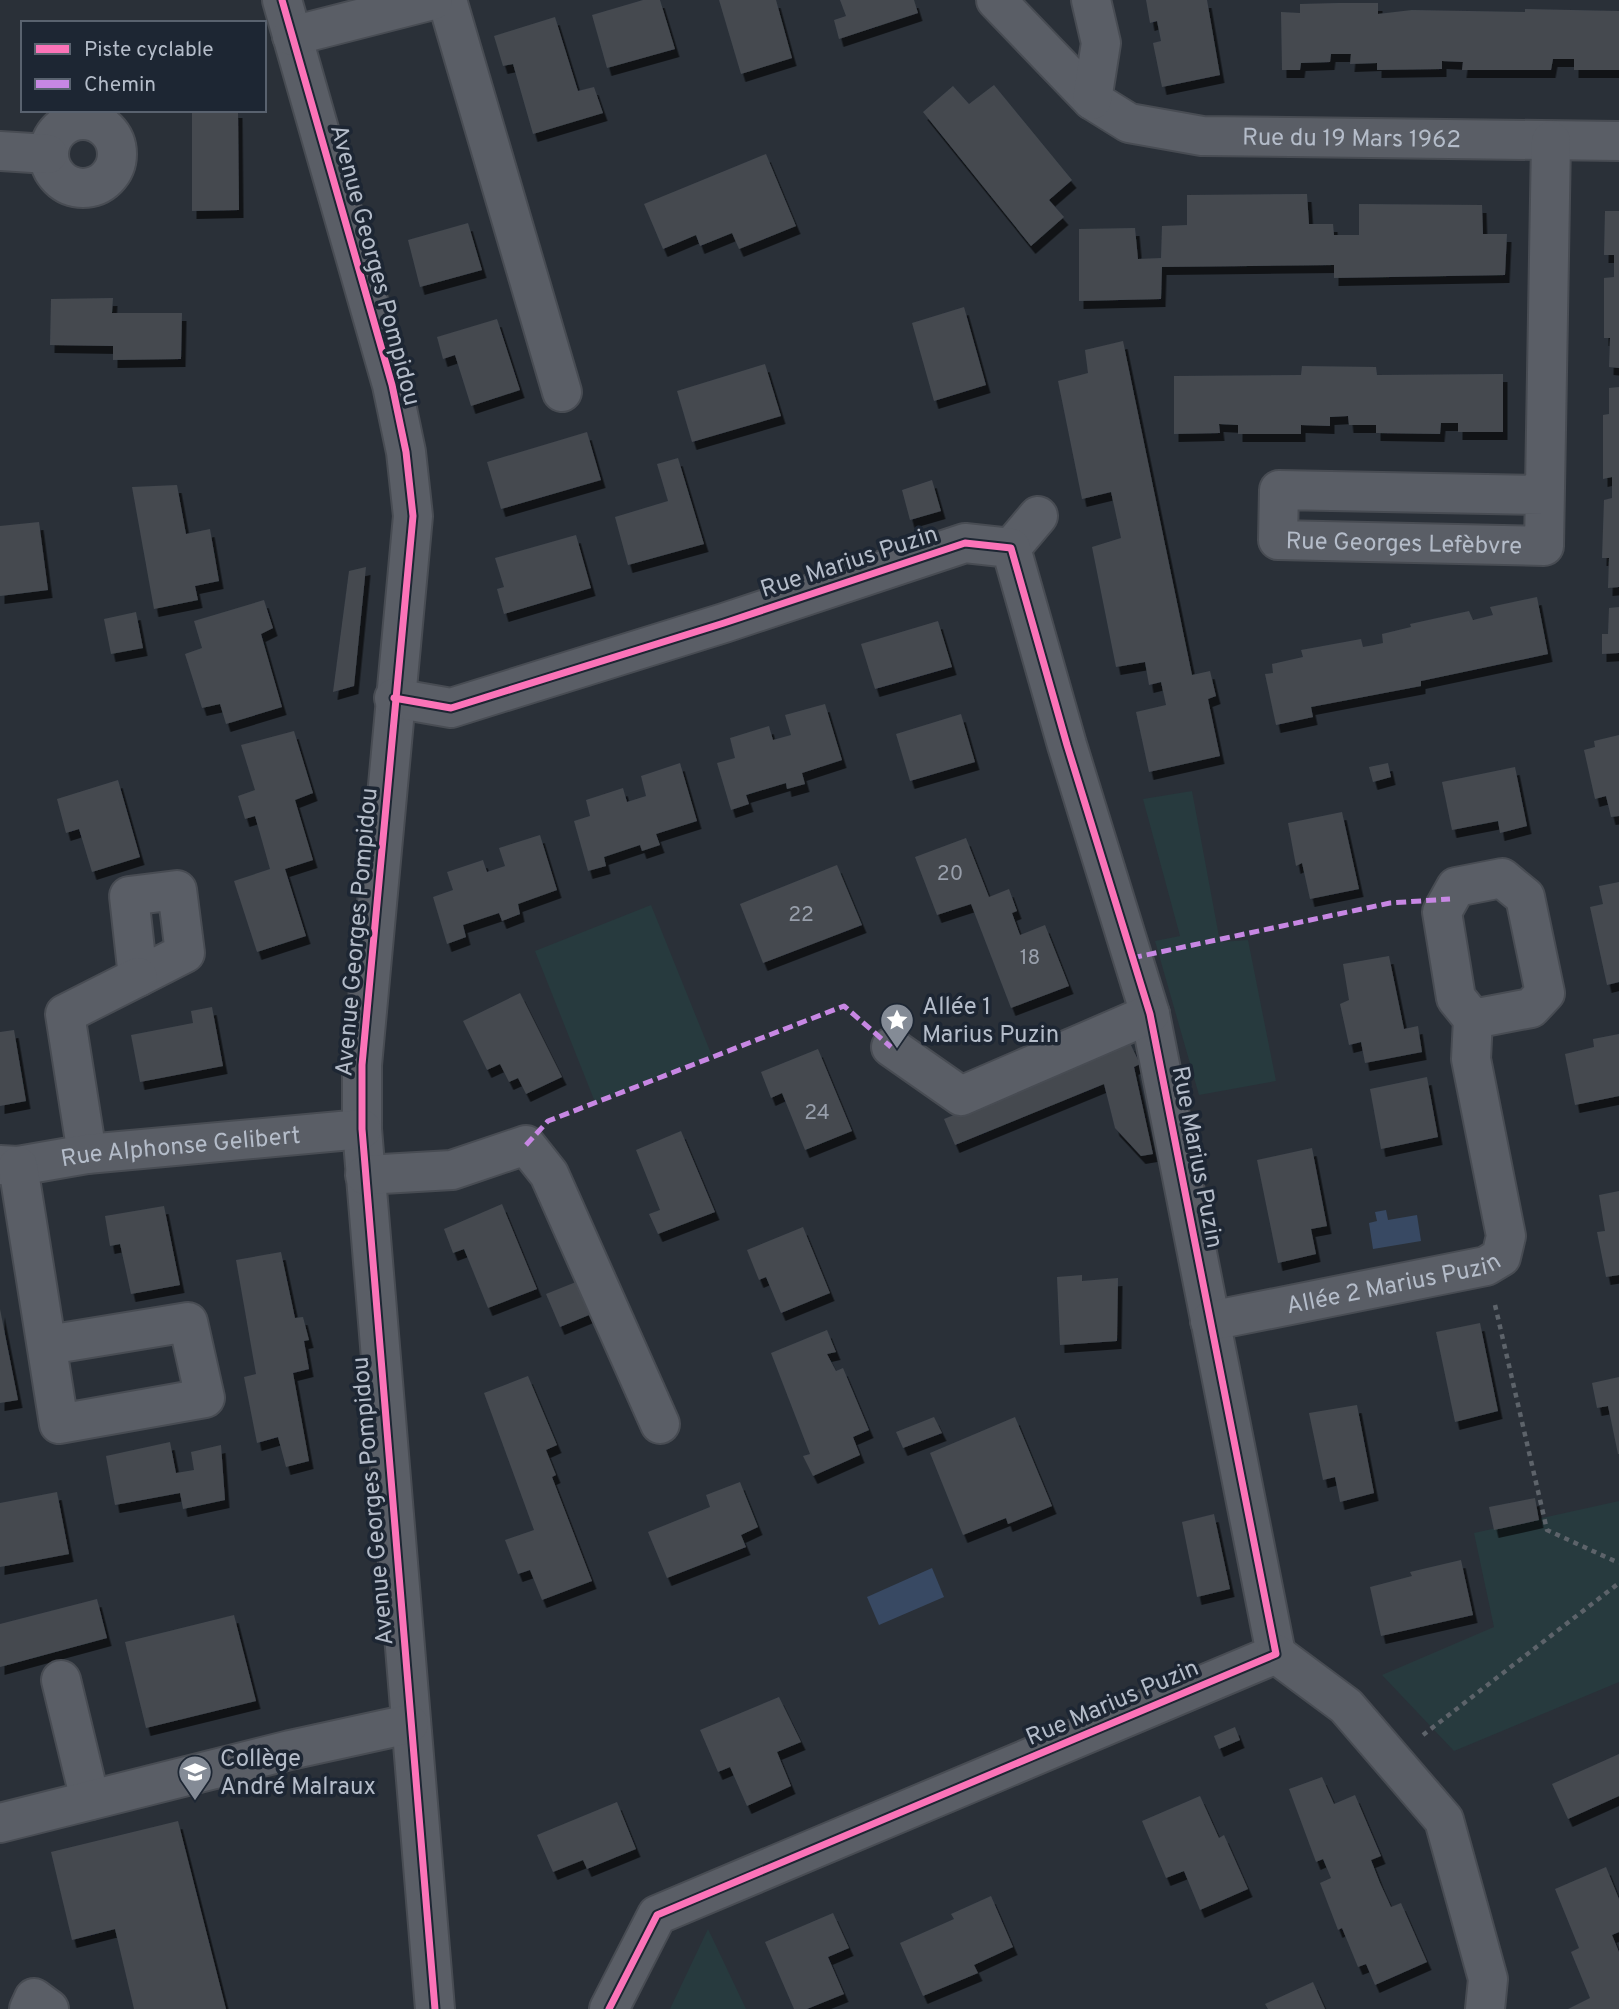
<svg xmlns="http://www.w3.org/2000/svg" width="1619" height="2009" font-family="Overpass,sans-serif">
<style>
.green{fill:#273a3e}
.water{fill:#384963}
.building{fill:#444950;filter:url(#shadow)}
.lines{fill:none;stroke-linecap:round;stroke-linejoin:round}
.minor-casing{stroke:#484c53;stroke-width:42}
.path{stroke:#5d636a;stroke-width:4.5;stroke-dasharray:5 5;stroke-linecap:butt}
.minor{stroke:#5a5e66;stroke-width:38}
.quiet{stroke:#c787e3;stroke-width:5;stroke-dasharray:10 5;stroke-linecap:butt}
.cycleway-casing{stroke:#1d2633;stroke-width:11}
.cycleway{stroke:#fb73b8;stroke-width:7}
.labels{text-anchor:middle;stroke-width:7;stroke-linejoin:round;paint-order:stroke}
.number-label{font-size:21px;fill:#989fab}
.street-label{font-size:24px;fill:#b4bcc9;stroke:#1d2633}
.poi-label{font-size:24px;fill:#b4bcc9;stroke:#1d2633;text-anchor:start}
</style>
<defs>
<filter id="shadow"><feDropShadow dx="4.5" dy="8" stdDeviation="0" flood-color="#0009"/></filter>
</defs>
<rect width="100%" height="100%" fill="#2a3038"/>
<g class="green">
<path d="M1192,791L1220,942L1248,940L1276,1081L1199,1095L1155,941L1180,936L1143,799Z"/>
<path d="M651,905L712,1056L595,1102L535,951Z"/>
<path d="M1619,1501V1682L1454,1751L1382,1675L1494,1627L1474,1533Z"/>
<path d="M708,1929L746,2009H670Z"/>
</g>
<g class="water">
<path d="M1386,1210L1388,1220L1417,1215L1421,1241L1373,1249L1369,1223L1377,1221L1375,1212Z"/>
<path d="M932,1568L944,1597L879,1625L867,1597Z"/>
</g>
<g class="building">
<path d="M643,0H660L675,49L607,68L592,15Z"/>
<path d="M719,0H776L792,58L741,74Z"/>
<path d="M840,0H914L918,13L839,39L834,20L846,16Z"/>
<path d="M1146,0H1207L1220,75L1162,87L1153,43L1161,41L1157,21L1150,23Z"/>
<path d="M1338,3H1378V14L1412,10L1525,12V9L1619,11V70H1574V59H1553L1551,70H1462L1463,62L1442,61V69L1377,70V63L1350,64L1351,54H1331L1330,62L1301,63L1300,70H1282L1281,12L1300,13V4Z"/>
<path d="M555,17L578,91L594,87L603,113L533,134L513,64L503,66L494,36Z"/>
<path d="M994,85L1072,180L1049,200L1064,217L1031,246L923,112L953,86L969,104Z"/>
<path d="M192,110H238L239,210L192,211Z"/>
<path d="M766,154L796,226L739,249L732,233L700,246L696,235L663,249L644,204Z"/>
<path d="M1307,194L1309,224H1333L1334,235H1359V204L1482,205L1483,234H1507L1505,275L1334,278V265L1162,267L1161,299L1079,301V229L1135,228L1138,259L1161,258L1162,226L1187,225V195Z"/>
<path d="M1605,211H1619V368L1609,367L1610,338H1604V278L1614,277V255H1604Z"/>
<path d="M468,223L482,270L420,287L408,240Z"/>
<path d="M113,298L112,313H182L181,359L113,360V346L50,345L51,299Z"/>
<path d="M964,307L986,385L934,401L912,323Z"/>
<path d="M497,319L520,390L471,406L455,355L443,359L437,337Z"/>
<path d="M1123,341L1192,675L1210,671L1216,696L1208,699L1220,756L1149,772L1136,712L1166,705L1161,682L1149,685L1145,662L1116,667L1092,547L1121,538L1111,492L1082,499L1058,381L1088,373L1085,350Z"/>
<path d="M765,364L781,416L692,442L677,391Z"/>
<path d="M1302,366L1376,367L1377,375L1503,374V432H1458V423H1441L1440,434L1376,433V425H1349L1348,416L1330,417V426L1301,425V434H1238V425L1219,424L1220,433L1174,434V376L1301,375Z"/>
<path d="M1619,387V587L1608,588L1609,558H1602L1604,500L1612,498V477L1603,479V415L1609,414V388Z"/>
<path d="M587,432L601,480L501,509L487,462Z"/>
<path d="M678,458L704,544L628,565L615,517L668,501L657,464Z"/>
<path d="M932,480L941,511L910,520L902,490Z"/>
<path d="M177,485L186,534L210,529L219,581L195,586L198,600L154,609L132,487Z"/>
<path d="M39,522L48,590L0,596V526Z"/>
<path d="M576,535L591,588L504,614L497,589L504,587L495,558Z"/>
<path d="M366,567L354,686L333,692L349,571Z"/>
<path d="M1537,597L1548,654L1421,681V686L1311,707L1313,717L1276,725L1265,674L1273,673L1272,664L1303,657L1301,650L1361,639L1363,647L1374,645L1383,643L1382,634L1411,627L1410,624L1469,611L1473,620L1493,615L1490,607Z"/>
<path d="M264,600L273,628L261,634L282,707L226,724L220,704L202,708L185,654L202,648L194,621Z"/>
<path d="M1619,607V653L1602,654V634H1608L1609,608Z"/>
<path d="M136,612L143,648L111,654L104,619Z"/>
<path d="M938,621L952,667L875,689L861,644Z"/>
<path d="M825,704L842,760L802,773L805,784L787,789L786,783L746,795L749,804L731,810L717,763L735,758L730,738L769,726L773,740L791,735L785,715Z"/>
<path d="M961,714L975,762L910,781L896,734Z"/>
<path d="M294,731L313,793L295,800L313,860L285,869L306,936L257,952L234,881L270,869L255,816L245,819L238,796L255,790L241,745Z"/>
<path d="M1619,735V816L1611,817L1606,796L1595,799L1584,750L1595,747L1594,741Z"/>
<path d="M680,763L697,821L656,834L660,845L642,851L640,845L604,857L606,866L588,871L574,821L590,816L586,800L623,788L627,802L646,796L641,776Z"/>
<path d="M1388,763L1391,777L1373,782L1369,767Z"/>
<path d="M1515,767L1527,826L1500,833L1498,821L1452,830L1442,782Z"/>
<path d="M118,780L140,857L92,872L79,829L66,833L57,799Z"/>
<path d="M1342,812L1359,889L1310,899L1302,863L1296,866L1288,823Z"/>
<path d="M540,835L557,890L518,904L520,914L502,921L499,913L463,925L466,937L447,944L433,897L453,890L447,872L483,860L487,872L505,866L499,848Z"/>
<path d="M966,838L989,897L1009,889L1017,911L1012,913L1020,935L1045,925L1069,986L1011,1008L971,904L937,915L915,857Z"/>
<path d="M837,865L862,925L763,963L740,904Z"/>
<path d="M1619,882V982L1607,985L1590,907L1603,904L1599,886Z"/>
<path d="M1389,956L1404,1029L1418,1026L1422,1052L1365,1063L1361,1042L1349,1045L1340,1004L1349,1000L1343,964Z"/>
<path d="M520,993L562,1077L526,1094L518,1078L509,1082L500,1064L487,1070L463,1021Z"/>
<path d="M212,1007L223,1066L140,1082L131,1035L193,1023L191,1011Z"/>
<path d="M14,1030L26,1101L0,1106V1032Z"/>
<path d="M1619,1034V1096L1575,1105L1565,1054L1594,1047L1593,1039Z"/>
<path d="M1130,1043L1140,1064L1134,1067L1153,1154L1141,1156L1115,1128L1104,1084L955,1145L944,1119Z"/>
<path d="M818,1049L852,1131L805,1150L782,1093L771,1098L761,1072Z"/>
<path d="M1427,1077L1438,1137L1381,1149L1370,1089Z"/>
<path d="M681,1131L715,1212L658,1234L649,1214L660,1210L636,1150Z"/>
<path d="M1312,1148L1327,1226L1311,1229L1316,1254L1278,1263L1257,1160Z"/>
<path d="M1619,1191V1275L1606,1277L1597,1232L1605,1231L1599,1195Z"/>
<path d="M502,1204L537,1289L488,1308L464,1249L453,1253L444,1229Z"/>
<path d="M164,1206L180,1285L131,1294L120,1244L110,1246L105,1216Z"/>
<path d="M803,1227L830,1293L781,1313L766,1277L759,1280L747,1250Z"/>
<path d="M281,1252L295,1318L303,1317L309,1340L304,1341L309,1369L293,1373L309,1461L286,1467L278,1437L257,1443L244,1377L256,1374L236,1260Z"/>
<path d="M1082,1275V1281L1118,1278L1117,1341L1060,1345L1057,1277Z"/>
<path d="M576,1282L589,1315L560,1327L546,1294Z"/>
<path d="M0,1309L18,1400L0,1403Z"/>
<path d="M1480,1323L1498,1411L1455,1422L1436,1332Z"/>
<path d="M827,1330L836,1352L827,1354L836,1371L843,1368L869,1430L853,1437L860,1455L813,1476L803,1456L810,1454L771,1353Z"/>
<path d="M528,1376L557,1445L546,1450L556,1475L552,1477L592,1581L542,1600L530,1570L518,1574L505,1540L534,1530L484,1393Z"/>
<path d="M1619,1377V1454H1618L1608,1406L1597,1408L1592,1383Z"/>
<path d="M1357,1405L1374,1493L1340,1502L1335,1477L1323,1480L1309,1413Z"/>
<path d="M934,1417L942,1433L903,1448L896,1432Z"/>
<path d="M1015,1417L1052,1506L1008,1524L1006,1518L963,1535L930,1453Z"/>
<path d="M170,1442L176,1473L194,1470L191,1452L221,1445L225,1500L183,1509L180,1493L115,1505L106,1456Z"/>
<path d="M740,1482L758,1527L741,1535L746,1547L667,1578L648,1532L710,1507L706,1495Z"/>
<path d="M57,1492L69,1554L0,1567V1503Z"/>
<path d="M1535,1498L1539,1520L1494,1530L1489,1507Z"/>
<path d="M1214,1514L1230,1589L1197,1597L1182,1522Z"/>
<path d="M1461,1560L1473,1615L1381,1636L1370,1587L1412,1576L1410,1572Z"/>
<path d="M97,1599L107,1638L0,1667V1624Z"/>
<path d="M234,1615L256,1701L146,1728L125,1642Z"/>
<path d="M779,1697L801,1742L777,1752L791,1786L747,1806L730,1767L718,1772L700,1730Z"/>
<path d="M1235,1727L1240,1740L1219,1749L1214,1736Z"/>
<path d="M1619,1754V1796L1568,1819L1552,1784Z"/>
<path d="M1322,1777L1334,1804L1355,1795L1381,1856L1371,1860L1380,1883L1391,1907L1401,1903L1427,1962L1375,1985L1366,1964L1358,1967L1342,1928L1338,1930L1320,1883L1331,1878L1323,1859L1316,1862L1289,1789Z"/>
<path d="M1200,1796L1219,1838L1224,1835L1248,1889L1200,1910L1184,1871L1166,1878L1142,1821Z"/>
<path d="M617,1802L636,1849L587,1869L583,1860L553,1872L537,1835Z"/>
<path d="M178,1821L226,2009H134L115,1929L72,1940L51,1852Z"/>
<path d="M1606,1867L1619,1899V1932L1612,1935L1619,1952V2009H1568L1590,1998L1571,1952L1579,1948L1555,1889Z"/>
<path d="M991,1896L1013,1947L974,1965L978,1973L923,1996L900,1943L954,1919L951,1914Z"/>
<path d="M833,1913L849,1948L828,1957L844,1994L807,2009H794L765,1942Z"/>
<path d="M1313,1982L1325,2009H1268L1265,2004Z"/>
</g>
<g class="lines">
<g class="minor-casing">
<g id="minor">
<path d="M282,0L392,385L406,452L413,516L362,1065V1129L435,2009"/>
<path d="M447,0L562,392"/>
<path id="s1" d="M996,0L1092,100L1129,123L1202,136L1619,141"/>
<path d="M1091,0L1101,43L1092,100"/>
<path d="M292,36L433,0"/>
<circle cx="83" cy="154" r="34"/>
<path d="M0,151L48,154"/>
<path id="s2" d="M1544,495L1279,490L1278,540L1544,546L1551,141"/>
<path d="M1011,548L1038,516"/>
<path d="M394,698L451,708L724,623L965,543L1011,548L1067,745L1150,1014L1276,1654L657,1915L609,2009"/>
<path d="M177,890L185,953L138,977L129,896Z"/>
<path d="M891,1047L961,1096L1150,1014"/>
<path d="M87,1154L65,1014L138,977"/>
<path id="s3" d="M0,1165L18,1166L87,1154L362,1129"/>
<path d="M18,1166L59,1424L205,1398L188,1322L48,1345"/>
<path d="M365,1175L452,1170L526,1145L549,1174L660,1424"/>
<path id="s4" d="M1210,1321L1486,1266L1501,1257L1506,1236L1471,1059L1473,1019L1456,998L1442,912L1456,887L1502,878L1525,897L1545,993L1531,1008L1473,1019"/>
<path d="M1276,1654L1346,1706L1444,1820L1488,1979L1485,2009"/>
<path d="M61,1680L90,1800"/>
<path d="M0,1823L290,1750L409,1724"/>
<path d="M29,2009L34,1998L49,2009"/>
</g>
</g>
<g class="path">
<path d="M1495,1305L1547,1530L1619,1563"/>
<path d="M1423,1735L1619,1583"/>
</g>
<use href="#minor" class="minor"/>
<g class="quiet">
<path d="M1132,958L1390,903L1450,899"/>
<path d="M526,1145L548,1121L844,1006L891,1047"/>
</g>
<g class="cycleway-casing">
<g id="cycleway">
<path d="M282,0L392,385L406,452L413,516L362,1065V1129L435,2009"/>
<path d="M394,698L451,708L724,623L965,543L1011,548L1067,745L1150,1014L1276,1654L657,1915L609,2009"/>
</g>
</g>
<use href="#cycleway" class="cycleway"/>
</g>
<defs>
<g id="sight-pin" transform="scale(1.75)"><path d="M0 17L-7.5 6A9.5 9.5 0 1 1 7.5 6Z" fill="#848b96" stroke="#1d2633"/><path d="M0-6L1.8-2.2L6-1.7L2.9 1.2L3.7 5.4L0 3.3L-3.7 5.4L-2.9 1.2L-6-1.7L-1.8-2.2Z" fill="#fff"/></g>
<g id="school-pin" transform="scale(1.75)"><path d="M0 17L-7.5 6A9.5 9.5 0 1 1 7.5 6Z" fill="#848b96" stroke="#1d2633"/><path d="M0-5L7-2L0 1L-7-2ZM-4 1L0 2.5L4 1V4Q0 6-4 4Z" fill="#fff"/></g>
</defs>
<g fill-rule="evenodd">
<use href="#sight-pin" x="897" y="1020"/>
<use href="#school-pin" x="195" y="1772"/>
</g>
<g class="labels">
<g class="number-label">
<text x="950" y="880">20</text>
<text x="801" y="921">22</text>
<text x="1030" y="964">18</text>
<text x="817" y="1119">24</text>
</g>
<g class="street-label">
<text dy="8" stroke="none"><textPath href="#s1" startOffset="406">Rue du 19 Mars 1962</textPath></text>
<text transform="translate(376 265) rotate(75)" y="8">Avenue Georges Pompidou</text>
<text dy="8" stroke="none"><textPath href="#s2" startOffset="441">Rue Georges Lefèbvre</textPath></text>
<text transform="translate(849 561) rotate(-18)" y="8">Rue Marius Puzin</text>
<text transform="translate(356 932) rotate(-85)" y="8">Avenue Georges Pompidou</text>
<text dy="8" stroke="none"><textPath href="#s3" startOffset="182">Rue Alphonse Gelibert</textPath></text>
<text transform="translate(1198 1157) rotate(79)" y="8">Rue Marius Puzin</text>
<text dy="8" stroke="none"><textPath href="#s4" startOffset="187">Allée 2 Marius Puzin</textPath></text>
<text transform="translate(372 1501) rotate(-95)" y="8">Avenue Georges Pompidou</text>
<text transform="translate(1112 1702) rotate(-23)" y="8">Rue Marius Puzin</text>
</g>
<g class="poi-label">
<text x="922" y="1014">Allée 1<tspan x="922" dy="28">Marius Puzin</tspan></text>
<text x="220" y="1766">Collège<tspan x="220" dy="28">André Malraux</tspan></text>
</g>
</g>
<rect x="21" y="21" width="245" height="91" fill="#1d2633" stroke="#59626f" stroke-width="2"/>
<rect x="35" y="44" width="35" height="10" fill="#fb73b8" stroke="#59626f" stroke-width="2"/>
<text x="84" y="56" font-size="21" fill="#b4bcc9">Piste cyclable</text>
<rect x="35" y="79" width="35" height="10" fill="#c787e3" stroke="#59626f" stroke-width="2"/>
<text x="84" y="91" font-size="21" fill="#b4bcc9">Chemin</text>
</svg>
